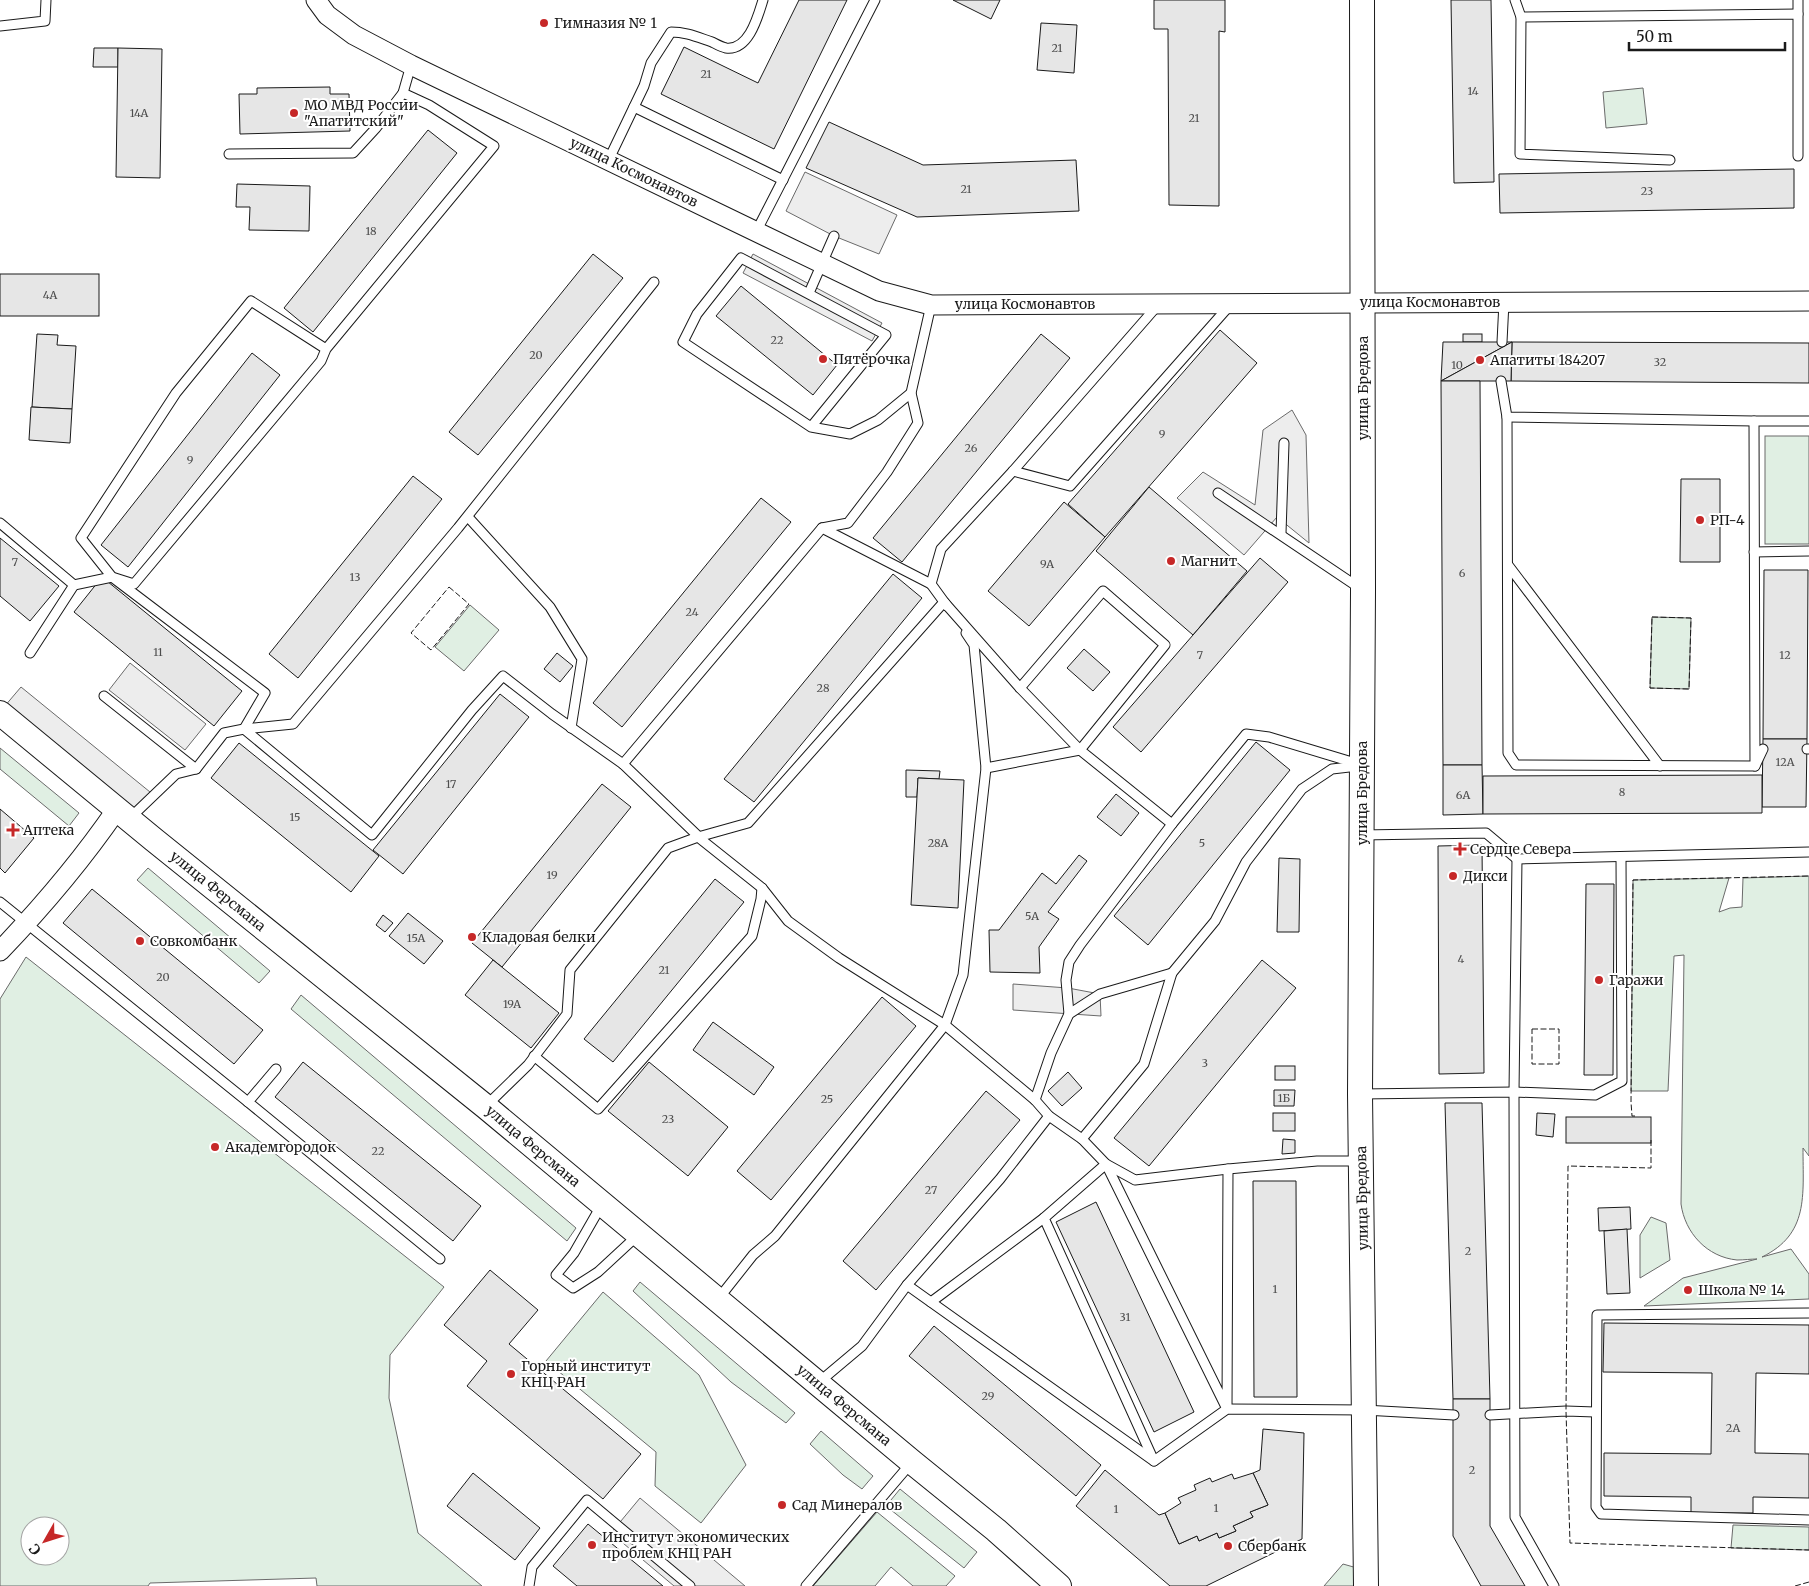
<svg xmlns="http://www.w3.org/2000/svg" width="1809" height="1586" font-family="Merriweather,serif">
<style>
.green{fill:#e0efe3;stroke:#6a6a6a;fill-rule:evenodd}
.parking{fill:#ededed;stroke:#6a6a6a}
.building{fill:#e6e6e6;stroke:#1a1a1a}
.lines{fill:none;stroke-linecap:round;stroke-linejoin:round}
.service-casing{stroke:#1a1a1a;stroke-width:11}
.minor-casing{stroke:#1a1a1a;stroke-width:21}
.tertiary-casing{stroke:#1a1a1a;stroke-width:26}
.service{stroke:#fff;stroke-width:9}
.minor{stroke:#fff;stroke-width:19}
.tertiary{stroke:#fff;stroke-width:24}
.fence{stroke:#1a1a1a;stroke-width:1;stroke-dasharray:6 2.5;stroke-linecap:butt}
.poi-dot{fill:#c62828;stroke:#fff;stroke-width:2}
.labels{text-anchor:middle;stroke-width:4;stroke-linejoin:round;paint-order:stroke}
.number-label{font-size:11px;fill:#4d4d4d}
.poi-label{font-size:14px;fill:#1a1a1a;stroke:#fff;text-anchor:start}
.street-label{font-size:14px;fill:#1a1a1a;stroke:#fff}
</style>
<rect width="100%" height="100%" fill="#fff"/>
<g class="green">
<path d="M1643,88L1647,124L1606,128L1603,92Z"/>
<rect x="1765" y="436" width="44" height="108"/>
<path d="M470,605L499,630L464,671L435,647Z"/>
<path d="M1652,617L1691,618L1689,689L1650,688Z"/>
<path d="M0,748L79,813L69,826L0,769Z"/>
<path d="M148,868L270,971L259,983L137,880Z"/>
<path d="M1809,876V1156L1803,1148C1803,1196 1809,1234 1762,1257L1791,1249L1809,1274V1299L1644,1306L1683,1278L1757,1259C1751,1259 1744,1260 1737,1260C1707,1257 1685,1233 1681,1204L1684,955L1674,956L1668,1091H1631L1633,880L1729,878L1719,912L1730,908L1742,907L1743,878Z"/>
<path d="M26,957L444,1287L390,1355L389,1398L418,1533L482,1586H317L316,1578L150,1583L148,1586H0V999ZM30,1526H60V1556H30Z"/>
<path d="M301,995L576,1228L567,1241L291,1009Z"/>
<path d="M1651,1217L1666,1223L1670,1260L1640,1278V1235Z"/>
<path d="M640,1282L795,1413L786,1423L731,1382L633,1291Z"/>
<path d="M603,1292L699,1375L746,1465L701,1523L655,1486L656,1452L546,1361Z"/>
<path d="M821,1431L873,1476L862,1489L843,1475L810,1444Z"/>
<path d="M900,1489L977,1552L964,1568L886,1506Z"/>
<path d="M877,1512L955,1576L946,1586H913L891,1567L875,1586H813Z"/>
<path d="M1733,1525L1809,1527V1550L1731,1548Z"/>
<path d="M1343,1564L1357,1568L1354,1586H1324Z"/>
</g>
<g class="parking">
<path d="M805,172L897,215L879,254L834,236L786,211Z"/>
<path d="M753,254L882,323L872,341L743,273Z"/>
<path d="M1292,410L1306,435L1309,543L1277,517L1244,555L1177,498L1203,472L1255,505L1263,430Z"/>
<path d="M130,663L206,724L185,750L109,690Z"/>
<path d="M21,687L150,792L133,812L4,707Z"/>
<path d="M1013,984L1068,988L1100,994L1101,1016L1013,1010Z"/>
<path d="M640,1498L745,1586H674L611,1533Z"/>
</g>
<g class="building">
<path d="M799,0H847L774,149L661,94L684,47L758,83Z"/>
<path d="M953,0H1000L991,19Z"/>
<path d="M1154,0H1225V32L1219,31V206L1169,205L1168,29H1154Z"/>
<path d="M1451,0H1491L1494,182L1454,183Z"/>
<path d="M1041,23L1077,25L1074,73L1037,70Z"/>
<path d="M94,48H118V67H93Z"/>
<path d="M118,48L162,49L160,178L116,177Z"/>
<path d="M330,87V94H349L350,131L240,134L239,94H257V88Z"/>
<path d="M829,122L923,165L1076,160L1079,211L917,217L806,168Z"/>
<path d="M428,130L457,153L313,332L284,308Z"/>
<path d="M1794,169V208L1500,213L1499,174Z"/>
<path d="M237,184L310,186L309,231L249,230L250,207H236Z"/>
<path d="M593,254L623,278L478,455L449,432Z"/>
<rect x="0" y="274" width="99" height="42"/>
<path d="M741,286L837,365L813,395L716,316Z"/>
<path d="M1220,330L1257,363L1105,537L1068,504Z"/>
<path d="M37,334L58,335L57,345L76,346L72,409L32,407Z"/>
<path d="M1041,334L1070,358L902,562L873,538Z"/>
<rect x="1463" y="334" width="19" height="8"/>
<path d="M1443,342H1512L1441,381Z"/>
<path d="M1512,342L1809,343V383L1511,381Z"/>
<path d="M1512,342L1511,381H1441Z"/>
<path d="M252,353L280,375L128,567L101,545Z"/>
<path d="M1441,381H1480L1482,765H1443Z"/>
<path d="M31,407L72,409L70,443L29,440Z"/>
<path d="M413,476L442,499L298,678L269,654Z"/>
<path d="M1681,479H1720V562H1680Z"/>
<path d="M1149,487L1247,571L1193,635L1096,551Z"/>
<path d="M761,498L791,522L622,727L593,703Z"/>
<path d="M1064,502L1105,537L1029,626L988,591Z"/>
<path d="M0,538L59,586L30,621L0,596Z"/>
<path d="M1260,558L1288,582L1141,752L1113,727Z"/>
<path d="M1764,570H1808L1807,739H1763Z"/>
<path d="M893,574L922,598L754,802L724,779Z"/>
<path d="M102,577L242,691L214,726L74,612Z"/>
<path d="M1084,649L1110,672L1093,691L1067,668Z"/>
<path d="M557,653L573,666L560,682L544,669Z"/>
<path d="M500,694L529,717L403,874L373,850Z"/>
<path d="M1763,739H1807L1806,807H1762Z"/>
<path d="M1256,742L1290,770L1148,945L1114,916Z"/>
<path d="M239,743L379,856L351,892L211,778Z"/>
<path d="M1443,765H1482L1483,814L1443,815Z"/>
<path d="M906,770L940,771L939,779L918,778L917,797H906Z"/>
<path d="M1762,775V813L1483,814V776Z"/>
<path d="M918,778L964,780L958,908L911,905Z"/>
<path d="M602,784L631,807L502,967L472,943Z"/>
<path d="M1116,794L1139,813L1121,836L1097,817Z"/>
<path d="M0,809L34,838L5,873L0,868Z"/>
<path d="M1482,845L1484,1073L1439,1074L1438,846Z"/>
<path d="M1079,855L1087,861L1048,912L1059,919L1039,947L1040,973L990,972L989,930H999L1042,873L1056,884Z"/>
<path d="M1279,858L1300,859L1299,932H1277Z"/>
<path d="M715,879L744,902L613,1062L584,1039Z"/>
<path d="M1586,884H1614L1613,1075H1584Z"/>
<path d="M92,889L263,1030L234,1064L63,923Z"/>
<path d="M408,913L443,941L424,964L389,936Z"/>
<path d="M383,915L393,923L385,932L376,925Z"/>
<path d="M493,960L559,1013L531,1048L465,995Z"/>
<path d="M1262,960L1296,988L1149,1166L1114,1138Z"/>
<path d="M882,997L916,1026L771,1200L737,1171Z"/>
<path d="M713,1022L774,1067L754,1095L693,1050Z"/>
<path d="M303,1062L481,1206L453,1241L275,1097Z"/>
<path d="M649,1062L728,1127L688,1176L608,1111Z"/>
<rect x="1275" y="1066" width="20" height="14"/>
<path d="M1068,1072L1082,1088L1062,1106L1048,1091Z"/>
<path d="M1274,1090H1295L1294,1106H1274Z"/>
<path d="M986,1091L1020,1120L876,1290L843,1261Z"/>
<path d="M1445,1103H1482L1490,1399H1453Z"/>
<rect x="1273" y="1113" width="22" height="18"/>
<path d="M1537,1113L1555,1114L1553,1137L1536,1135Z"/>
<rect x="1566" y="1117" width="85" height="26"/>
<path d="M1283,1139L1295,1140V1153L1282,1154Z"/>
<path d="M1253,1181H1296L1297,1397H1254Z"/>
<path d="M1096,1202L1194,1412L1154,1432L1056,1222Z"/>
<path d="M1630,1207L1631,1229L1599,1231L1598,1208Z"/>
<path d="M1627,1229L1630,1293L1607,1294L1604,1231Z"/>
<path d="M490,1270L538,1310L509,1344L641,1454L603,1499L467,1386L487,1361L444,1325Z"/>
<path d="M1604,1323L1809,1325V1374L1756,1373L1755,1443V1453L1809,1454V1498L1753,1497V1513H1691V1497L1604,1496V1453L1711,1454L1712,1373L1603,1372Z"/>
<path d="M934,1326L1101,1465L1076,1496L909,1356Z"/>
<path d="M1453,1399H1490V1526L1525,1586H1481L1453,1536Z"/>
<path d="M1263,1429L1304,1433L1302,1539L1206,1586H1170L1076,1506L1105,1470L1159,1515L1165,1513L1179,1544L1197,1536L1199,1541L1217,1533L1219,1538L1236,1531L1233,1526L1253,1517L1250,1512L1268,1505L1253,1473L1260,1470Z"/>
<path d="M473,1473L540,1528L515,1560L447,1506Z"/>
<path d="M1253,1473L1268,1505L1250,1512L1253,1517L1233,1526L1236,1531L1219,1538L1217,1533L1199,1541L1197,1536L1179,1544L1165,1513L1181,1503L1178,1498L1196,1490L1194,1485L1210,1478L1212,1482L1232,1474L1234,1479Z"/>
<path d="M588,1524L663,1586H577L553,1566Z"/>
</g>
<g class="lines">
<g class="service-casing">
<g id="service">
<path d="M1515,0L1521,17L1520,154L1670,160"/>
<path d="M1798,0V14"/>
<path d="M1521,17L1798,14V156"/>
<path d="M0,26L45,21L46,0"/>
<path d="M634,107L783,180"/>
<path d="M229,154L353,153L376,128L403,93"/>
<path d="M609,159L644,86L651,63L671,32C686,32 697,37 712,42C716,44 721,47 726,48C749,51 758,16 763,0"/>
<path d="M756,232L875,0"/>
<path d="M809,293L834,236"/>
<path d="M1502,342L1504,302"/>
<path d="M326,349L251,301L176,393L81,538L112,577L134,584L321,361L326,349L494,146L429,105L403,93L411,65"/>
<path d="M1501,381L1507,417L1754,421"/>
<path d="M1507,417L1508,753L1516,765L1755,766"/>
<path d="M811,427L886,335L741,258L697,314L683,342L811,427L850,434L878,420L911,393"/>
<path d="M1013,471L1070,486L1231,304"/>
<path d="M1218,493L1361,589"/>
<path d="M468,517L550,607L582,659L571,728"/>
<path d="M0,523L74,585L112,577L265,693L244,729"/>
<path d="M822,528L848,523L887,472L918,423L911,393L931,305"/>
<path d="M1281,533L1284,443"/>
<path d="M1754,552L1809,551"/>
<path d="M1508,565L1660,766"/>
<path d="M931,584L947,606"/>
<path d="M30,653L74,585"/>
<path d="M104,696L196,769"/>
<path d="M244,729L372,835L472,710L503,676L552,714L623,764L822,528L931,584L941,549L1013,471L1158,305"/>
<path d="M1763,749L1755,766L1754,421H1809"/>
<path d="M1807,749H1809"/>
<path d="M623,764L698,836"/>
<path d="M986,768L1080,750L1165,645L1103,591L1020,688"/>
<path d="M129,819L176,774L196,769L224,733L244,729L293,724L458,528L654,282"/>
<path d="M1361,835L1486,833L1517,859L1809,852"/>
<path d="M1517,859L1514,1092L1515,1517L1554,1586"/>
<path d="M0,902L248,1102L276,1069"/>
<path d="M1069,1014L1066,980L1069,962L1080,945L1172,824"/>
<path d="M534,1056L598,1109L752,936L761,899L762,888"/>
<path d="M1361,1094L1514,1092L1595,1095L1622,1081L1621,857"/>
<path d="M1035,1100L1051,1053L1069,1014L1100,994L1172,973"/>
<path d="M248,1102L440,1259"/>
<path d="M486,1106L528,1065L567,1014L570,970L668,848L698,837"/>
<path d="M1082,1139L1144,1064L1172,973L1215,921L1246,862L1302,789L1332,769L1358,766"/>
<path d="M1361,1161H1317L1228,1169L1135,1180L1106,1164L1082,1139L1049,1116L1035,1100L945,1025L839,958L788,921L762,888L698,837L748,823L944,602L1020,688L1080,750L1172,824L1246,734L1269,737L1362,765"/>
<path d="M601,1206L574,1253L556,1275L573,1288L598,1272L638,1235"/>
<path d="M907,1285L1154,1461L1227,1409L1364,1410L1454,1415"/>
<path d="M719,1298L753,1255L775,1236L945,1025L963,975L986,768L974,645L966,633"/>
<path d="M931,1302L1044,1218"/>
<path d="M1809,1313L1597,1315L1596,1507L1601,1514L1809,1520"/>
<path d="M818,1383L862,1346L907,1285L1000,1179L1049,1116"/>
<path d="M1490,1415L1566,1411L1595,1412"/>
<path d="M1154,1461L1044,1218L1106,1164L1227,1409L1228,1169"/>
<path d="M529,1586L532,1567L587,1500L690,1586"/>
<path d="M806,1586L912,1462"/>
</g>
</g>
<g class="minor-casing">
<g id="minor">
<path d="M316,0L327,15L354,35L411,65L879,291L931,305L1809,301"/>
<path d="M0,951C42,907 82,860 117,809"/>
</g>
</g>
<g class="tertiary-casing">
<g id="tertiary">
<path d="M1362,0L1363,591L1360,1094L1366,1586"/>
<path d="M0,713L153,839L486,1107L912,1462L996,1530L1059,1586"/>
</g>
</g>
<use href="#service" class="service"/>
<use href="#minor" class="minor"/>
<use href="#tertiary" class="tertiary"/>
<g class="fence">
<path d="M449,587L469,604L431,650L411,633Z"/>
<path d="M1652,617L1691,618L1689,689L1650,688Z"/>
<rect x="1532" y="1029" width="27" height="35"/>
<path d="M1635,1116H1632L1631,1102L1633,880L1809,876"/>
<path d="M1651,1140V1168L1568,1166L1566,1411L1570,1543L1809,1550"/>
<path d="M1795,1586L1809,1582"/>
</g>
</g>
<g class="poi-dot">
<circle cx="544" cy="23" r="5"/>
<circle cx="294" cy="113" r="5"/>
<circle cx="823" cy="359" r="5"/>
<circle cx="1480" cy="360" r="5"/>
<circle cx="1700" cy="520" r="5"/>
<circle cx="1171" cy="561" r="5"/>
<path d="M10.5 822.5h5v5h5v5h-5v5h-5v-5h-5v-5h5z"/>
<path d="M1457.5 841.5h5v5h5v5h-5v5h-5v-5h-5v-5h5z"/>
<circle cx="1453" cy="876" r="5"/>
<circle cx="472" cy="937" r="5"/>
<circle cx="140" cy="941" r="5"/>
<circle cx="1599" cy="980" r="5"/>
<circle cx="215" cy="1147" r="5"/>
<circle cx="1688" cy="1290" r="5"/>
<circle cx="511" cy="1374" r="5"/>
<circle cx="782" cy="1505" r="5"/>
<circle cx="592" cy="1545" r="5"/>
<circle cx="1228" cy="1546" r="5"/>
</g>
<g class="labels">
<g class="number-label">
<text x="1057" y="52">21</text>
<text x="706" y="78">21</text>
<text x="1473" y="95">14</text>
<text x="139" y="117">14А</text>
<text x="1194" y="122">21</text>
<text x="966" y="193">21</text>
<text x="1647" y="195">23</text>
<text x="371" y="235">18</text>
<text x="50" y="299">4А</text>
<text x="777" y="344">22</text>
<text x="536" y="359">20</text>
<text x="1660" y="366">32</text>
<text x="1457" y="369">10</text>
<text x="1162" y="438">9</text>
<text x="971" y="452">26</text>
<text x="190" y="464">9</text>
<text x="15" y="566">7</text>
<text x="1047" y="568">9А</text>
<text x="1462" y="577">6</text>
<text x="355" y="581">13</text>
<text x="692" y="616">24</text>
<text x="158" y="656">11</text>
<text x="1200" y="659">7</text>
<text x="1785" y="659">12</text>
<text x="823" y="692">28</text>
<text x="1785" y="766">12А</text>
<text x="451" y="788">17</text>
<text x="1622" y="796">8</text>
<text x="1463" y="799">6А</text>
<text x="295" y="821">15</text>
<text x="938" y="847">28А</text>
<text x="1202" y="847">5</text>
<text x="552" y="879">19</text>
<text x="1032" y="920">5А</text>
<text x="416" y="942">15А</text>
<text x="1461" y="963">4</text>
<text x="664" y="974">21</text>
<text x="163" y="981">20</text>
<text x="512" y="1008">19А</text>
<text x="1205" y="1067">3</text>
<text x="1284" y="1102">1Б</text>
<text x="827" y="1103">25</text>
<text x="668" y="1123">23</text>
<text x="378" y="1155">22</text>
<text x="931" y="1194">27</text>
<text x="1468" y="1255">2</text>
<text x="1275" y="1293">1</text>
<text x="1125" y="1321">31</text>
<text x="988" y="1400">29</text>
<text x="1733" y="1432">2А</text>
<text x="1472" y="1474">2</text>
<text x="1216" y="1512">1</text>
<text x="1116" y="1513">1</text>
</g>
<g class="poi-label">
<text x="554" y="28">Гимназия № 1</text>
<text x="304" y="110">МО МВД России<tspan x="304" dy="16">"Апатитский"</tspan></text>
<text x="833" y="364">Пятёрочка</text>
<text x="1490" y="365">Апатиты 184207</text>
<text x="1710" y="525">РП-4</text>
<text x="1181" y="566">Магнит</text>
<text x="23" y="835">Аптека</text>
<text x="1470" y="854">Сердце Севера</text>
<text x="1463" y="881">Дикси</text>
<text x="482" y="942">Кладовая белки</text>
<text x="150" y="946">Совкомбанк</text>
<text x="1609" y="985">Гаражи</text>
<text x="225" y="1152">Академгородок</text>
<text x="1698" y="1295">Школа № 14</text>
<text x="521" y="1371">Горный институт<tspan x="521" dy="16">КНЦ РАН</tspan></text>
<text x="792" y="1510">Сад Минералов</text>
<text x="602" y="1542">Институт экономических<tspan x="602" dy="16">проблем КНЦ РАН</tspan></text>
<text x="1238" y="1551">Сбербанк</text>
</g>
<g class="street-label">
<text transform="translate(634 172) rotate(26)" y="5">улица Космонавтов</text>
<text x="1430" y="307">улица Космонавтов</text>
<text x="1025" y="309">улица Космонавтов</text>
<text transform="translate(1363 388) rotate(-90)" y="5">улица Бредова</text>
<text transform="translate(1362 793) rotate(-90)" y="5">улица Бредова</text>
<text transform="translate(218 891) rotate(39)" y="5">улица Ферсмана</text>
<text transform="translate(533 1146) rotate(40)" y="5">улица Ферсмана</text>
<text transform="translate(1362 1198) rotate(-91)" y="5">улица Бредова</text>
<text transform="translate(844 1405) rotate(40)" y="5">улица Ферсмана</text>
</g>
</g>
<g transform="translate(45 1541) rotate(231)"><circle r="24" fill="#ffffff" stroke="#a3a3a3"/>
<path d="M0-4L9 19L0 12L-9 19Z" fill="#c62828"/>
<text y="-8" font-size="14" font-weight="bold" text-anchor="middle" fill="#1a1a1a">С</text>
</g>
<path d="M1629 42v8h156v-8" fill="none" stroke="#1a1a1a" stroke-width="2.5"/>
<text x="1636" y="42" font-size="15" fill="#1a1a1a" stroke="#ffffff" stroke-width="4" paint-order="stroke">50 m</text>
</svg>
